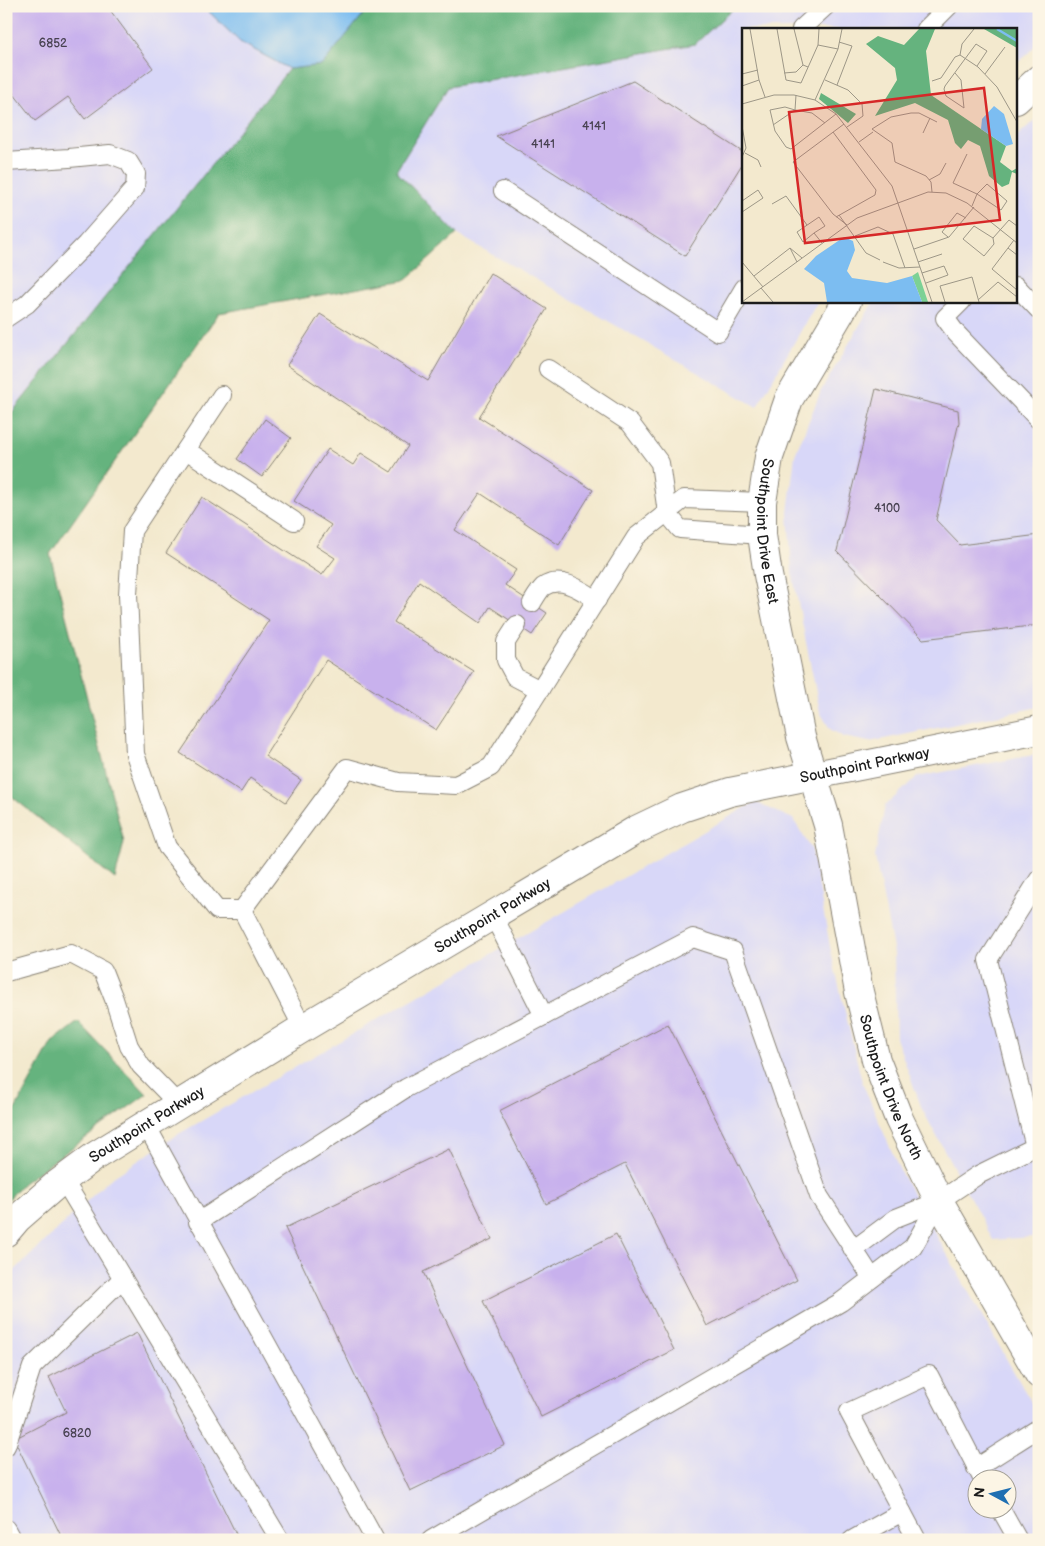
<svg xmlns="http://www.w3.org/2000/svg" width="1045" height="1546" font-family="'Balsamiq Sans',sans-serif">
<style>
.built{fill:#d8d7f8;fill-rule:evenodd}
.forest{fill:#65b37e;stroke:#40684d}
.water{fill:#7cbdf1;stroke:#4c6c86}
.building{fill:#c8b1ed}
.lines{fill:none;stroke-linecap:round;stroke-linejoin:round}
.service-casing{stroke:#888275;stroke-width:20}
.minor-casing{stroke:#888275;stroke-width:30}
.secondary-casing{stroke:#888275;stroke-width:30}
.service{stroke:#fff;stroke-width:18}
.minor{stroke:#fff;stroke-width:28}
.secondary{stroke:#fff;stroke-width:28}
.labels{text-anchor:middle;stroke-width:4;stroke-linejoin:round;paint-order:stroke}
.number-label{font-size:12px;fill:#474150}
.street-label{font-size:15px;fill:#1c1c1c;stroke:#fcf5e5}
.inset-river{fill:none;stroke:#7cbdf1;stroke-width:2.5}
.inset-road{fill:none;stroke:#9d9787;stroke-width:1}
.view{fill:#d62828;fill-opacity:0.15;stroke:#d62828;stroke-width:2.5}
.inset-edge{fill:none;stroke:#1c1c1c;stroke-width:2.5}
</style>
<rect width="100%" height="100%" fill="#fcf5e5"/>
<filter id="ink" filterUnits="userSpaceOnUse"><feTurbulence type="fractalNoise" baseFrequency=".02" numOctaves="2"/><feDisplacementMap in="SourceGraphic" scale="10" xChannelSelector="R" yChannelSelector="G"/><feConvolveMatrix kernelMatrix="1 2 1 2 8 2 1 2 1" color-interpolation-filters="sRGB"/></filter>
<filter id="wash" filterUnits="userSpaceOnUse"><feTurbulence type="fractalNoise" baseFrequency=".0096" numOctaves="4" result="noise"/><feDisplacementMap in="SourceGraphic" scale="20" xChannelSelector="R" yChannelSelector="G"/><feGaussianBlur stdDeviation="1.12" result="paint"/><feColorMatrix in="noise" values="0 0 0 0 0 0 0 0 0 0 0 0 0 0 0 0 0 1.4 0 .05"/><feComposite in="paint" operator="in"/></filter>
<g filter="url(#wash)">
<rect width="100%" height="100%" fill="#f3e9ce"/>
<g class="built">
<path d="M6,6H203L240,42L289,69L9,417H6Z"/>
<path d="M736,6H1039V43L1016,64V29H744V301H818L757,407L457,234L396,171L448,87L695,44Z"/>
<path d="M1039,116V707L869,742L844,737L830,729L820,712L792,572L788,513L795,455L821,391L874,301H1016V137Z"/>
<path d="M1039,754V1226L1033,1237L993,1240L922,1109L896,1038L894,953L875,857L885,806L917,777Z"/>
<path d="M755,802L793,819L812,850L832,957L862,1082L901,1173L1039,1416V1540H6V1281L12,1273L109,1180L177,1135ZM978,1478H1008V1508H978Z"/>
</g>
<g class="forest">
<path d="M370,6H736L695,44L448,87L396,171L457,234L406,280L219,313L50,554L124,842L115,879L6,792V417L9,416L289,69L322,65Z"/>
<path d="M78,1022L147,1094L23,1183L6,1202V1126L52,1042Z"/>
</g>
<path class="water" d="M203,6H370L322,65L289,69L240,42Z"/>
<g id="blocks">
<g class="building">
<path d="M6,6H107L153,68L85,119L68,97L35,121L10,89L6,92Z"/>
<path d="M633,81L744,153V161L685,256L496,136Z"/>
<path d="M490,273L547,309L479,417L593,490L559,545L480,493L455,530L516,570L505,585L547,613L532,635L490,607L480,623L419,581L394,622L474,672L436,730L326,660L265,756L301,780L286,802L250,778L241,792L180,753L269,620L166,553L202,497L322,575L335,558L316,546L331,525L294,501L328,449L353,465L361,453L391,472L408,446L287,365L320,314L428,381Z"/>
<path d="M876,389L958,410L959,422L936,520L960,545L1039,535V625L923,639L837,551Z"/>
<path d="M265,419L291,438L262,477L237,459Z"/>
<path d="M668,1024L797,1280L707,1326L625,1164L546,1204L499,1111Z"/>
<path d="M449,1149L492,1239L423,1272L505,1445L410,1491L285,1228Z"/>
<path d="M616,1234L674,1350L541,1417L483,1301Z"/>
<path d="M137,1333L239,1540H63L14,1439L66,1412L49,1377Z"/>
</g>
</g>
</g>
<g filter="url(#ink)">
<use href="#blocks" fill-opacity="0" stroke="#888275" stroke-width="1"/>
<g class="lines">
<g class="service-casing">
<g id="service">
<path d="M801,29L826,6"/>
<path d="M926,29L949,6"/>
<path d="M6,162L69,158L110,154L128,161L136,174L135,188L86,244L27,304L6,318"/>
<path d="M503,191L718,332L744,288"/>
<path d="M1016,286L1039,310"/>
<path d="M962,301L945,318L956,333L1039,420"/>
<path d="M548,369L630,423L660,463L667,513L680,529L762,535"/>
<path d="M222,395L132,531L128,594L135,754L167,847L217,910H242L347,768L398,782L456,785L491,767L636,537L684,499L762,502"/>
<path d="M186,450L294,521"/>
<path d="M532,603C535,598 539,591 543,587C561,575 581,590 597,600"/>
<path d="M517,625L506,642V660L515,677L540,690"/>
<path d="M242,910L303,1028"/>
<path d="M493,915L544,1016"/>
<path d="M6,972L71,954L103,971L114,999L129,1046L141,1066L179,1105"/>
<path d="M146,1125L375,1540"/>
<path d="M1035,1147L988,960L1039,879"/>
<path d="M63,1179L280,1540"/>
<path d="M198,1222L406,1088L693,938L733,951L819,1196L872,1278"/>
<path d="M853,1250L896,1218L939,1201L978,1175L1039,1145"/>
<path d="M6,1446L32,1367L123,1278"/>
<path d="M976,1468L1039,1428"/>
<path d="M1000,1508L1018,1540"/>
<path d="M6,1529L12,1540"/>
<path d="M431,1540L841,1302L913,1247L939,1201"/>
<path d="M852,1540L902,1512"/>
<path d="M917,1540L849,1412L929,1375L982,1478"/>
</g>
</g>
<g class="minor-casing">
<g id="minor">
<path d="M1016,100L1039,79"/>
<path id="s1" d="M847,301L789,399L769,457L762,502V535L768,575L801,737L828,825L859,992L876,1060L899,1119L939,1201L1039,1374"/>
</g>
</g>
<g class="secondary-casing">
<g id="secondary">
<path id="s2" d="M6,1232L17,1219L56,1185L95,1156L303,1028L636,830L682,808L730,792L1039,730"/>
</g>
</g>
<use href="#service" class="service"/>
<use href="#minor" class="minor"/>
<use href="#secondary" class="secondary"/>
</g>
</g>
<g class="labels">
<g class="number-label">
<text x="53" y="47">6852</text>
<text x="594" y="130">4141</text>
<text x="543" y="148">4141</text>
<text x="887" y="512">4100</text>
<text x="77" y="1437">6820</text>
</g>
<g class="street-label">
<text dy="5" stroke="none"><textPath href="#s1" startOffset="250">Southpoint Drive East</textPath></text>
<text dy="5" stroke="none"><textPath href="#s2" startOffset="988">Southpoint Parkway</textPath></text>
<text dy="5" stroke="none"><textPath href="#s2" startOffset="582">Southpoint Parkway</textPath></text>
<text dy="5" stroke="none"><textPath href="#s1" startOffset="822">Southpoint Drive North</textPath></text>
<text dy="5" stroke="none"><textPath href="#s2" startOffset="178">Southpoint Parkway</textPath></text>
</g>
</g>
<g transform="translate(742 28)">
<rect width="275" height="275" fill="#f3e9ce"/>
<path d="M176,244L186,274H180L170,248Z" fill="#7cd195"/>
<path d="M177,1H193L184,23L189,67L264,118L258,134L270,143L275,140V146L270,144L267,156L260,159L247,148L238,118L226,112L219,121L213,115L206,92L173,75L133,88L155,52L153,40L124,16L136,8L162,17ZM242,1H275V20ZM79,65L114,86L106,95L77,71Z" fill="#65b37e"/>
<path d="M252,78L262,86L271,116L264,118L239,101L240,91ZM102,209L111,213L113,222L105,243L110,250L145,255L170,248L180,274H85L82,255L62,241L74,228Z" fill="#7cbdf1"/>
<path class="inset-river" d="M255,1L275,13"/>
<path class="inset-road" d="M35,1L44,52L59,55L76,17M52,1L61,37L66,39M77,1L76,17L96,21M218,27L220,16L232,1M42,45L54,44L61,37M213,45L219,52L222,80L204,68L202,61L203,58L217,39L234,16L245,23L235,38M0,46L16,42M243,46L263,19M17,52L23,69M83,52L106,62L120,76L121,88L105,99M190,53L199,50L213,29L218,27L236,39L255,59L275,94M95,57L110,18L97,14M0,58L17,52L8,1M54,67L53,82L43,79L28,82L33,103L44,119L49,121L94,86M73,72L96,21L100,1M0,76L32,67H52L73,72L94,86L150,158L190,274M102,96L51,134L91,186L105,197M31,97L53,82L70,85L83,95M0,98L4,120L0,129M91,104L134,162L133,167L94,189M181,105L188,90M117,114L131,104M3,125L16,132L19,139M225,126L211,155L235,166L230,178M187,152L198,146L204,135M245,156L265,173L259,182L235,166ZM190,164L189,154L184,148L153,134L150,115L130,101L149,89L169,85H177L195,94M0,173L16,162L21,170L0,184M30,176L44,168L65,197M97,187L124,225L138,232M72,205L83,198L77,189L55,204L61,214L72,205L80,215M113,208L136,199L151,206L163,240M206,209L200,204L215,185L224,190M251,210L252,216L242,228L221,211L232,198L251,210L267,192L275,198M272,212L266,220L275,227M266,220L250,241L275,262M172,221L207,209L232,179M0,234L21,259M55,234L48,220L60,230M141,234L157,240L178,239M176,234L200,226M180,245L202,238L206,247L184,255M12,248L48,220M19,260L31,274M236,272L256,254L275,269M0,274L115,190L186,164L204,165L225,175L275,215M203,274L198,258L230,249L237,274"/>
<path class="view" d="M242,60L258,192L63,215L47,84Z"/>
<rect width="275" height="275" class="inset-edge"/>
</g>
<rect width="1045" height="1546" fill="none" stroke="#fcf5e5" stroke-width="25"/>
<g transform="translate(992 1494) rotate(277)"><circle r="24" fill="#fcf5e5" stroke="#a29e95"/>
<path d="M0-4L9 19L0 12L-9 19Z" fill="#1f6fb2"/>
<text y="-8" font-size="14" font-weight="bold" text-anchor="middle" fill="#1c1c1c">N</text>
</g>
</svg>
